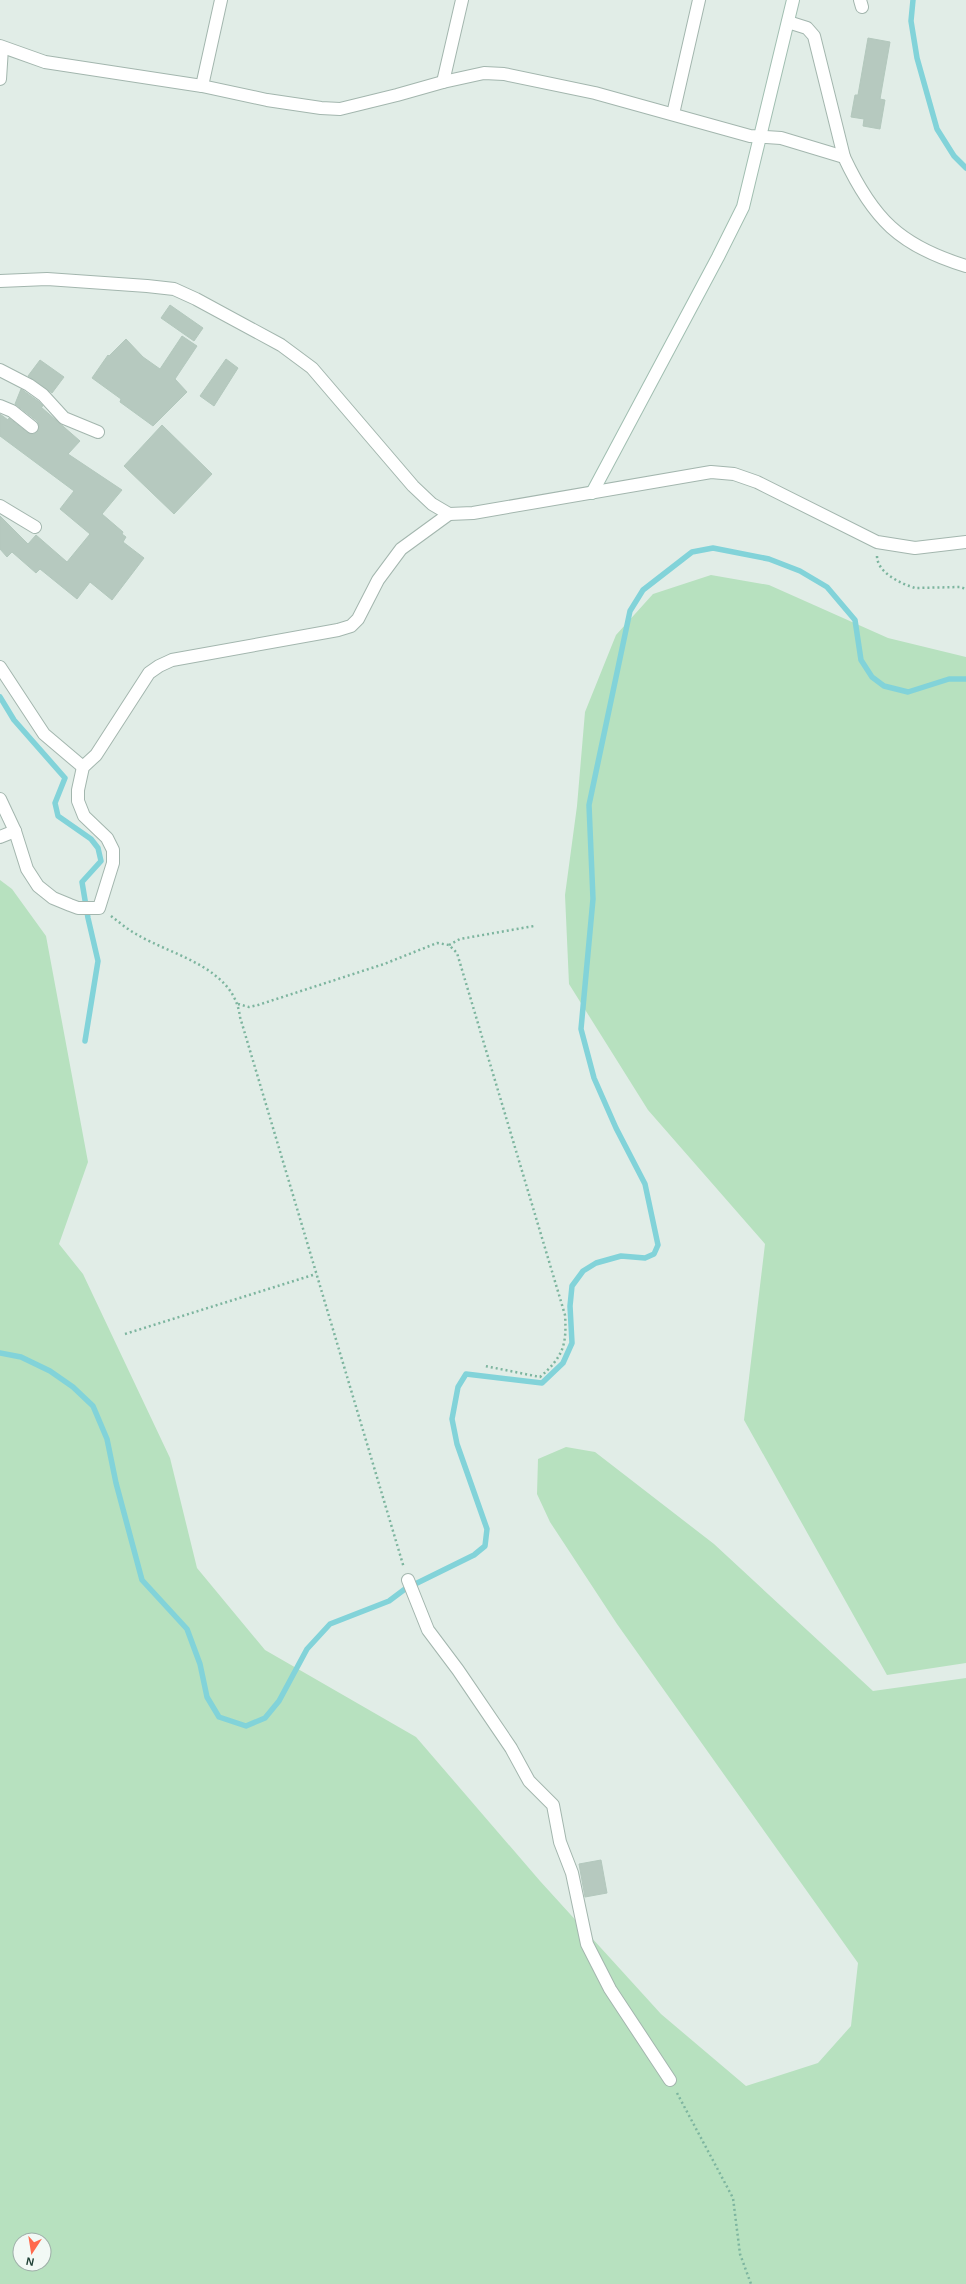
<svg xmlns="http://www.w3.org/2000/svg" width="966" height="2284" font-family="Arial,sans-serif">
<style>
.green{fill:#b7e1bf;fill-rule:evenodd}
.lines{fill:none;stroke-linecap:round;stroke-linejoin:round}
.stream{stroke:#82d3d9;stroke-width:5.5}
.building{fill:#b6c9bf;stroke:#b3c8bd}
.street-casing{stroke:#a3b6ae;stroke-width:14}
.secondary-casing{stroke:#a1beb1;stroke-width:14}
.path{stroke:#7db59f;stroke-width:2.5;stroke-dasharray:2 3;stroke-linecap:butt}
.street{stroke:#fff;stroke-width:12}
.secondary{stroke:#fff;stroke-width:12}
</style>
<rect width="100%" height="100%" fill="#e1ede7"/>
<g class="green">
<path d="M711,575L769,585L888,638L966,657V1663L887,1675L744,1420L765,1244L648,1110L569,984L565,895L577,806L585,712L616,635L653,594Z"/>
<path d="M0,880L12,889L46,936L88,1162L59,1244L83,1274L170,1458L197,1568L265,1650L416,1737L540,1881L661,2014L746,2086L818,2063L851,2026L858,1963L617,1624L550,1522L537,1494L538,1459L566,1447L595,1452L714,1544L873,1691L966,1678V2284H0ZM20,2240H44V2264H20Z"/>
</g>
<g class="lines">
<g class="stream">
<path d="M913,0L911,21L917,58L937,129L954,156L966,168"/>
<path d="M0,697L14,720L65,778L55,803L58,816L91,839L98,848L101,861L82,882L88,918L98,961L85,1041"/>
<path d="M0,1353L21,1357L50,1371L73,1387L93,1406L107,1439L116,1483L142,1580L187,1629L200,1664L207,1697L219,1717L246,1726L265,1718L279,1701L307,1649L330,1624L389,1601L405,1589L474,1555L485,1546L487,1529L457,1444L452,1419L458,1387L466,1374L542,1383L563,1363L572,1343L570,1306L572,1286L583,1271L596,1263L621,1256L645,1258L654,1254L658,1245L645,1184L616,1128L594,1078L581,1029L593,899L589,805L630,611L643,590L692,552L713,548L769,559L800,571L827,587L855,620L861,660L872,677L884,686L908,692L949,679H966"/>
</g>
</g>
<g class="building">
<path d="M868,38L890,42L880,99L885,100L880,129L863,126L864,119L851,117L855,95H858Z"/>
<path d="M170,305L203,328L194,341L161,318Z"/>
<path d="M182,336L197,346L175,379L187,392L153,426L120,402L121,399L92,378L108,355L109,356L126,339L143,357L160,369Z"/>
<path d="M226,359L238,368L214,406L200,396Z"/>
<path d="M40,360L64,377L52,393L28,376Z"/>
<path d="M21,389L38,401L43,406L41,407L80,441L68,454L122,490L102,514L123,532L122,534L126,537L123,542L144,558L112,600L90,582L77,599L40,569L36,573L12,552L7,557L0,549V516L28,544L36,535L67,562L90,534L60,509L74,491L0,436V414L8,420L9,418L28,433L34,434L38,431L39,425L37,421L15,404Z"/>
<path d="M162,425L212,474L174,514L124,466Z"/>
<path d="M601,1860L607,1893L585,1897L579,1864Z"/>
</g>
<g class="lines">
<g class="street-casing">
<g id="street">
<path d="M860,0L862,7"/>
<path d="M788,22L807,28L814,36L844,157"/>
<path d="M0,46L45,62L202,86L267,100L321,108L340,109L397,95L443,82L484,73L504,74L595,93L750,136L781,138L844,157C873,219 900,246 966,266"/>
<path d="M0,79L2,48"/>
<path d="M443,82L462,0"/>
<path d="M202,86L221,0"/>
<path d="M673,114L699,0"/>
<path d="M0,281L47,279L147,286L174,289L196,299L281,345L312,368L413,486L432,504L449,514L473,513L711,472L734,474L757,482L877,542L915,548L966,542"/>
<path d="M0,370L29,385L43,395L64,418L98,432"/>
<path d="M0,406L12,411L32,427"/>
<path d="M0,506L35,527"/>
<path d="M0,667L44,734L83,767"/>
<path d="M0,799L15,831L27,869L38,886L53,898L70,905L78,908H99L113,863V850L107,838L84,816L78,801V790L83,767L96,755L149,673L159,666L172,660L338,630L351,626L358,619L378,580L401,549L449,514"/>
<path d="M0,837L15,831"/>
<path d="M408,1580L428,1630L458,1670L511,1748L529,1781L553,1805L560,1842L572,1873L587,1944L610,1989L670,2080"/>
</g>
</g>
<g class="secondary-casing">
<path id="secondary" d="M592,493L718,257L743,207L793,0"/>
</g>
<g class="path">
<path d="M877,556C877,573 902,584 915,588L960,587L966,589"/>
<path d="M111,916C119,922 127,929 136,934C173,956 234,967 240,1017L404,1568"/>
<path d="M449,945L460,939L534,926"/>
<path d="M238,1004L249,1007L258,1005L384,964L437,943L449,945L457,953L565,1315C567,1345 563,1357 540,1377L485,1366"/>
<path d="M125,1334L316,1274"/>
<path d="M677,2093L733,2198L740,2254L751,2284"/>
</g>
<use href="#street" class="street"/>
<use href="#secondary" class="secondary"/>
</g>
<g transform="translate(32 2252) rotate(192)"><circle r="19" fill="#f2f9f5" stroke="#9eafa8"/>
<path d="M0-3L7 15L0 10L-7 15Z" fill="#ff6a4d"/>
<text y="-6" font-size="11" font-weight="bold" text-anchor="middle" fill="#1f4035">N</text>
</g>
</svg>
